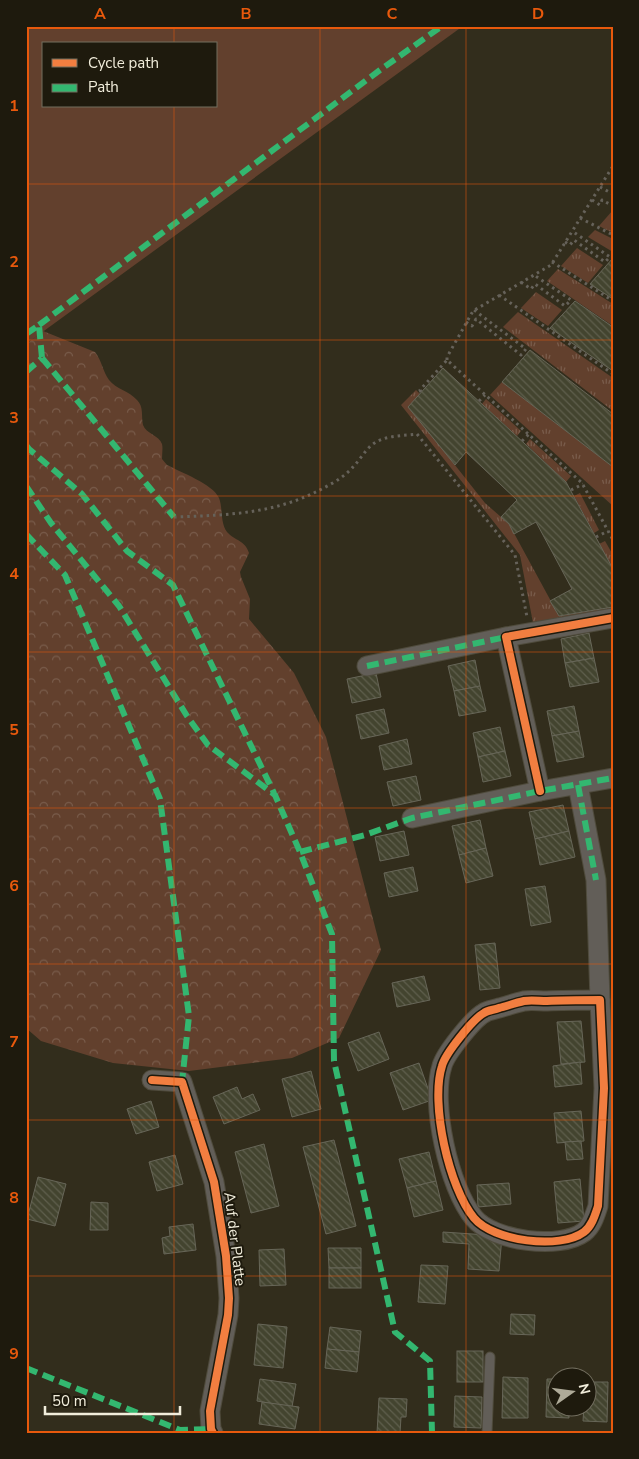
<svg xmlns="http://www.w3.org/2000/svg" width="639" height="1459" font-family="'Nunito Sans',sans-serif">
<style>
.grass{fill:url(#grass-tufts)}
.forest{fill:url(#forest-crowns)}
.park{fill:#62402d;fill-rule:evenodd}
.building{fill:url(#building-back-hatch);stroke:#676658}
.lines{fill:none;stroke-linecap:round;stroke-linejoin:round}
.lane-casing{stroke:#4f4b3c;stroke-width:11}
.street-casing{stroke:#4f4b3c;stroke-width:21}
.path{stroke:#66625a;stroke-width:3;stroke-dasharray:2.5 4;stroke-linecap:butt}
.lane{stroke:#625e58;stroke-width:9}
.street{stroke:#625e58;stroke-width:19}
.quiet{stroke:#33b770;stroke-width:6;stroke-dasharray:12 6;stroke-linecap:butt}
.cycleway-casing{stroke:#1e1a0d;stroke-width:11}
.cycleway{stroke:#f27e40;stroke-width:8}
.grid{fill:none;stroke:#e8590c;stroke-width:1;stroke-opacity:0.55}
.labels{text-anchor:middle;stroke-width:4;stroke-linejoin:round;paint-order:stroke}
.street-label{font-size:15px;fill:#f1eddb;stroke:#1e1a0d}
.neatline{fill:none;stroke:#e8590c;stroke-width:2}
.grid-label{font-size:16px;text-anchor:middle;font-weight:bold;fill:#e8590c}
</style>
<defs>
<pattern id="grass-tufts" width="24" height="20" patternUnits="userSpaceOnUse" patternTransform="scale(1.25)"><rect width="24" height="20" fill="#62402d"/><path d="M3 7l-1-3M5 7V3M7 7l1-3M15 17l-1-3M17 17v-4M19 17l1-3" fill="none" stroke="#795c4b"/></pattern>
<pattern id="forest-crowns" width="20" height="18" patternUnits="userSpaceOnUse" patternTransform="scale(1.25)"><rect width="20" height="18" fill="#62402d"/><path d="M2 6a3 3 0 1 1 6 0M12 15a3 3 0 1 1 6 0" fill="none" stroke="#795c4b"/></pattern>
<pattern id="building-back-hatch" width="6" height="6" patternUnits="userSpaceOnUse" patternTransform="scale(1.25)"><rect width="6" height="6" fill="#43442f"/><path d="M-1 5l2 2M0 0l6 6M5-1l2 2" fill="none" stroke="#5f5f4d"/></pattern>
</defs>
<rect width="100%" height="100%" fill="#322d1c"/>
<g class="grass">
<path d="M613,210V233L599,226Z"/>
<path d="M595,230L613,239V252L588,237Z"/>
<path d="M577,248L603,265L588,283L561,266Z"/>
<path d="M558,269L613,304V326L547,281Z"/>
<path d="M536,292L562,310L548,326L521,308Z"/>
<path d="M518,312L613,378V411L503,327Z"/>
<path d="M502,382L613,467V506L490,395Z"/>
<path d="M416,390L420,394L409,407L485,503L509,524L559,616L613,607V613L534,628L520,555L401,405Z"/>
<path d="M486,399L521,431L517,436L482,404Z"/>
<path d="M530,439L571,476L566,482L526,444Z"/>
<path d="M580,493L599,530L594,533L574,496Z"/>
<path d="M605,541L613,555V569L599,544Z"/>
</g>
<path class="forest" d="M43,331L95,352C102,361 103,372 109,380C116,389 129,391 137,400C144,407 141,416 143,425C146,434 159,435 162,444C163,448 162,454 162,459L167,465C180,472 213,484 219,498C223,508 220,523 227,532C235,541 245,540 249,553L240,572L241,577L250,599L249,619L294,673L326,737L381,950L339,1038L292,1058L189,1071L113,1063L41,1041L26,1028V344Z"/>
<path class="park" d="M26,26H463L26,344ZM44,44H216V106H44Z"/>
<g class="building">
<path d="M613,258V299L590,284Z"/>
<path d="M575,301L613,327V371L550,328Z"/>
<path d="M530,350L613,414V467L502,382Z"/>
<path d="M443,368L566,482L613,569V586L611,587L613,591V607L559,616L550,601L572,589L536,522L514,534L509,524L501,517L517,500L466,452L455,465L408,407Z"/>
<path d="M589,633L594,658L565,663L561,639Z"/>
<path d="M594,658L599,682L570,687L565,663Z"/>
<path d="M475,660L480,686L454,691L448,666Z"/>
<path d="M376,673L381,697L352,703L347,679Z"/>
<path d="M480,686L486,711L459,716L454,691Z"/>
<path d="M574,706L579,731L552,736L547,711Z"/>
<path d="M384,709L389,733L361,739L356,715Z"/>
<path d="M500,727L505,751L478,757L473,733Z"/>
<path d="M579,731L584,757L557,762L552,736Z"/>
<path d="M407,739L412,764L384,770L379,746Z"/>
<path d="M505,751L511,776L483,782L478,757Z"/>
<path d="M416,776L421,800L393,806L387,782Z"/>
<path d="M563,805L569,831L535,839L529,812Z"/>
<path d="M480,820L486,848L459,855L452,826Z"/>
<path d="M404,831L409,855L380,861L375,837Z"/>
<path d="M569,831L575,857L540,865L535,839Z"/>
<path d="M486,848L493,876L466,883L459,855Z"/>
<path d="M413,867L418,891L389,897L384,873Z"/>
<path d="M545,886L551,922L531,926L525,889Z"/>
<path d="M495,943L500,988L480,990L475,945Z"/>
<path d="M424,976L430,1000L397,1007L392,983Z"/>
<path d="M581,1021L585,1062L561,1064L557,1022Z"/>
<path d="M379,1032L389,1059L358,1071L348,1043Z"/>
<path d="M580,1062L582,1084L555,1087L553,1066Z"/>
<path d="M419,1063L432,1100L403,1110L390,1073Z"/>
<path d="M311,1071L321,1109L292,1117L282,1079Z"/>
<path d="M237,1087L242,1099L253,1094L260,1110L224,1124L213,1097Z"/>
<path d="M151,1101L159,1127L136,1134L127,1109Z"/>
<path d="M581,1111L584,1141L557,1143L554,1113Z"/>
<path d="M334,1140L356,1226L326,1234L303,1147Z"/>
<path d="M581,1141L583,1159L567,1160L565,1142Z"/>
<path d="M264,1144L279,1206L251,1213L235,1152Z"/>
<path d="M429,1152L436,1181L407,1188L399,1159Z"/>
<path d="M175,1155L183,1184L157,1191L149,1162Z"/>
<path d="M38,1177L66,1184L55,1226L27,1219Z"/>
<path d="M580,1179L584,1221L558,1223L554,1182Z"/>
<path d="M436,1181L443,1210L414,1217L407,1188Z"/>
<path d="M509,1183L511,1204L478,1207L477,1185Z"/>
<path d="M91,1202L108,1203V1230H90Z"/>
<path d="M193,1224L196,1250L164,1254L162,1238L170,1236L169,1227Z"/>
<path d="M443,1232L502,1236L499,1271L468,1269L469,1244L443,1242Z"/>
<path d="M328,1248H361V1268H329Z"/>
<path d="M284,1249L286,1285L260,1286L259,1250Z"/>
<path d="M421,1265L448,1266L445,1304L418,1302Z"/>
<rect x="329" y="1268" width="32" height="20"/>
<path d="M511,1314L535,1315L534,1335L510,1334Z"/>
<path d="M258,1324L287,1327L283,1368L254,1365Z"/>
<path d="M330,1327L361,1331L359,1352L327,1349Z"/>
<path d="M327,1349L359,1352L357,1372L325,1368Z"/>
<rect x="457" y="1351" width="26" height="31"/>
<path d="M503,1377L528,1378V1418H502Z"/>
<path d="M260,1379L296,1384L292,1407L257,1401Z"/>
<path d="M547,1379H556V1406H569V1418L546,1417Z"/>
<path d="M586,1382H608L607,1422L583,1421L584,1406H586Z"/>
<path d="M455,1396L482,1397L481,1428L454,1427Z"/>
<path d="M379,1398L407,1399L406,1417H401L400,1433H377Z"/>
<path d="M262,1402L299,1407L295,1429L259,1424Z"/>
</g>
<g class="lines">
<g class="lane-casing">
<path id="lane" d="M487,1433L490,1357"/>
</g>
<g class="street-casing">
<g id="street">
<path d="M367,666L506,637"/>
<path d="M578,785L596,880L600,1000"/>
<path d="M540,791L506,637L613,618"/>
<path d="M412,818L540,791L613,778"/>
<path d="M600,1000L604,1088L598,1206C595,1215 592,1226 584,1232C560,1250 493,1241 474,1218C449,1188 430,1103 442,1066C445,1054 473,1019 484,1013C488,1010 494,1010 499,1008C507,1006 515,1003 524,1001C531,1000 539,1001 547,1001C564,1000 582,1000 600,1000Z"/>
<path d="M152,1080L182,1082L214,1182L226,1256L229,1298L228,1315L210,1411L211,1429L213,1433"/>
</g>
</g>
<g class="path">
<path d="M600,187L613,194"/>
<path d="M592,200L600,205L602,200L613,206"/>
<path d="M580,218L613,235"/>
<path d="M565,242L570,245L574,240L605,262L610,257L572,231"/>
<path d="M552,262L613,301"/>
<path d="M521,282L531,289L535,284L565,306L571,300L534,275"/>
<path d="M499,295L613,374"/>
<path d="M466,322L472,326L476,319L521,355L526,349L474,310"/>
<path d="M447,360V357L473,311L551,265L613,166"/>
<path d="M421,392L420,390L447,360L582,483L613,540"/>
<path d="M479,401L485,395"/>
<path d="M522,441L529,434"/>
<path d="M571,490L583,484"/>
<path d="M174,517C230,515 279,514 329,485C337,481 347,474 353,467C360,460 365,450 373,444C385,435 403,436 417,434L515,555L527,617"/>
<path d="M596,537L608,531"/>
</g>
<use href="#lane" class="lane"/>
<use href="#street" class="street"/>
<g class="quiet">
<path d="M39,325L380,70L442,26"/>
<path d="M26,334L39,325L42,358"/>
<path d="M42,358L174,517"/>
<path d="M26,372L42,358"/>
<path d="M26,445L29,449L82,494L127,551L173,585L274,793"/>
<path d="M26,486L51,523L119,606L187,716L208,745L275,795L300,852L332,934L334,1061L395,1332L430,1361L432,1433"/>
<path d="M26,534L65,575L160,799L189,1016L182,1082"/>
<path d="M367,666L506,637"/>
<path d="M578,785L596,880"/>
<path d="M300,852L365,835L412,818L540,791L613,778"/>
<path d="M26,1368L180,1430L211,1429"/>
</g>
<g class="cycleway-casing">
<g id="cycleway">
<path d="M540,791L506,637L613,618"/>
<path d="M600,1000L604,1088L598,1206C595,1215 592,1226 584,1232C560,1250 493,1241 474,1218C449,1188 430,1103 442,1066C445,1054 473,1019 484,1013C488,1010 494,1010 499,1008C507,1006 515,1003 524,1001C531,1000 539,1001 547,1001C564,1000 582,1000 600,1000Z"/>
<path d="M152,1080L182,1082L214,1182L226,1256L229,1298L228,1315L210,1411L211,1429L213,1433"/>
</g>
</g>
<use href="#cycleway" class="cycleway"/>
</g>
<path class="grid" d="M174,26V44M320,26V1433M466,26V1433M174,106V1433M26,184H613M26,340H613M26,496H613M26,652H613M26,808H613M26,964H613M26,1120H613M26,1276H613"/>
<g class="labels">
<g class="street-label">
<text transform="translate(235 1239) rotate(83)" y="5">Auf der Platte</text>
</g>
</g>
<rect width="639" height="1459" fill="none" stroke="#1e1a0d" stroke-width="55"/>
<rect x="42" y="42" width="175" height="65" fill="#1e1a0d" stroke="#726e5f"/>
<rect x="52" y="59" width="25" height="8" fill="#f27e40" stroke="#726e5f"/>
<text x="88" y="68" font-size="15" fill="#f1eddb">Cycle path</text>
<rect x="52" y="84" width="25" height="8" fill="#33b770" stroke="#726e5f"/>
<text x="88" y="92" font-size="15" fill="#f1eddb">Path</text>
<g transform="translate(572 1392) rotate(76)"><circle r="24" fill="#1e1a0d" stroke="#726e5f"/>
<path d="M0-4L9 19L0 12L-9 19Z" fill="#aeaa98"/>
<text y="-8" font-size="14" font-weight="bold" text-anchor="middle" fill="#f1eddb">N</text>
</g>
<path d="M45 1406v8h135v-8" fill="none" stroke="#f1eddb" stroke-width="2.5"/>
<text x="52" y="1406" font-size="15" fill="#f1eddb" stroke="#1e1a0d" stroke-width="4" paint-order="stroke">50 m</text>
<rect x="28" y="28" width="584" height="1404" class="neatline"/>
<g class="grid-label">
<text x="100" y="19">A</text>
<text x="246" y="19">B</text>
<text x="392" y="19">C</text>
<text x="538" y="19">D</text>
<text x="14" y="111">1</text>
<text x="14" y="267">2</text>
<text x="14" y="423">3</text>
<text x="14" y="579">4</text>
<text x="14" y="735">5</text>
<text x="14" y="891">6</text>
<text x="14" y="1047">7</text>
<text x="14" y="1203">8</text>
<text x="14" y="1359">9</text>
</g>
</svg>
